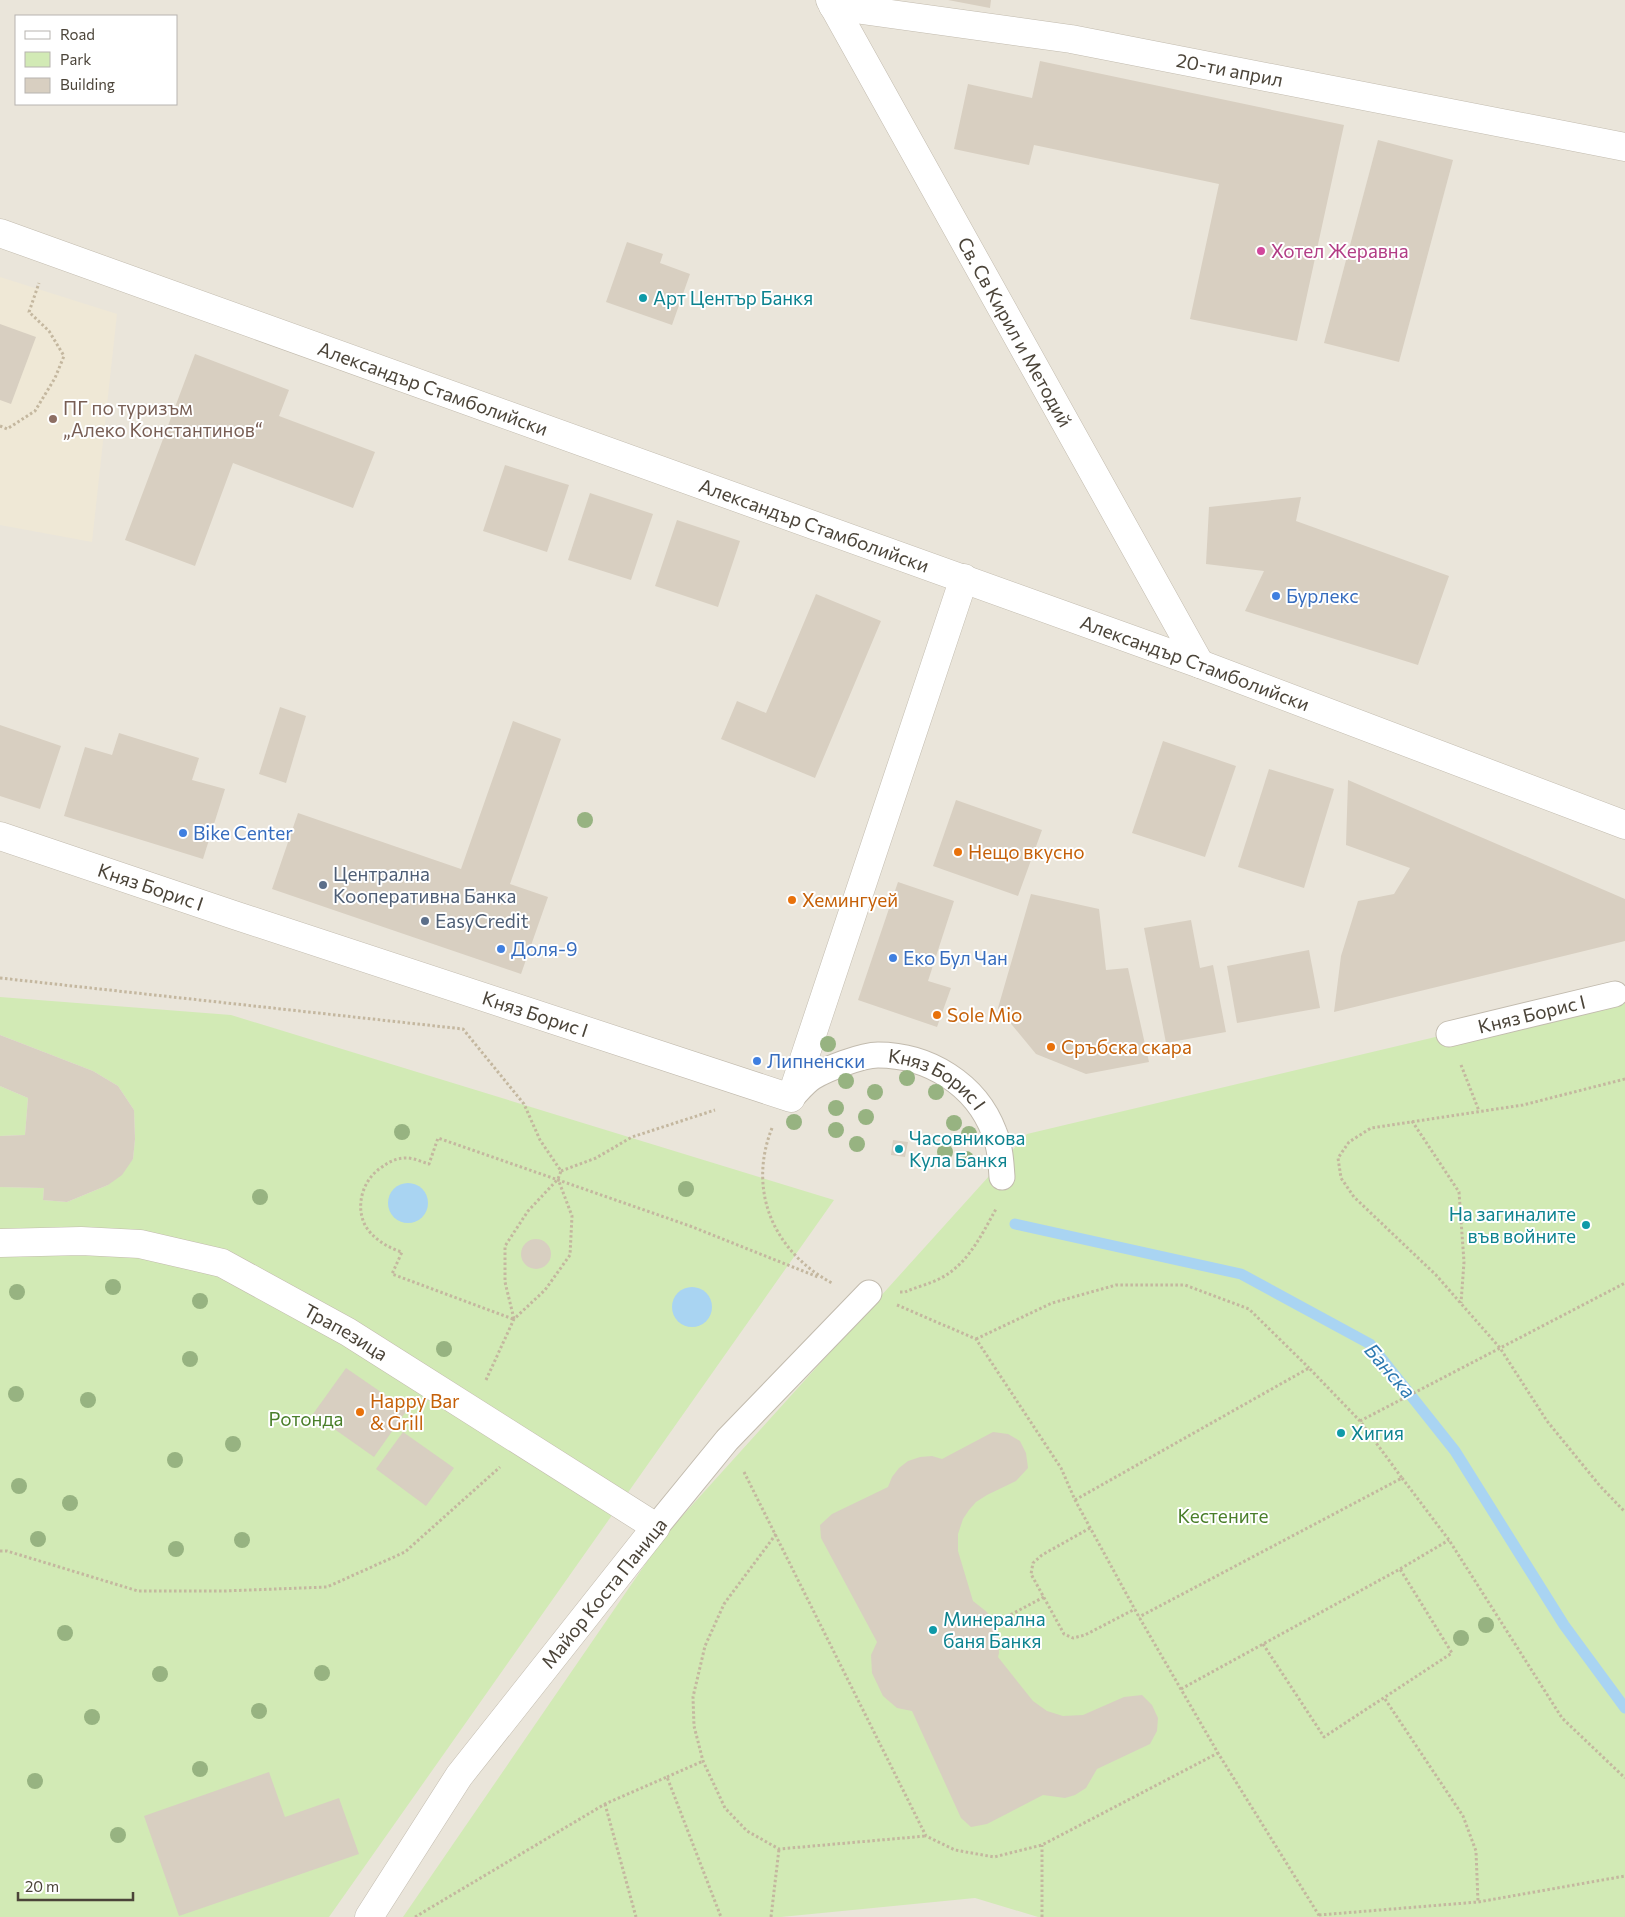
<svg xmlns="http://www.w3.org/2000/svg" width="1625" height="1917" font-family="Commissioner,sans-serif">
<style>
.residential{fill:#eae5da;fill-rule:evenodd}
.education{fill:#efe8d6}
.green{fill:#d2eab5}
.water{fill:#a9d4f2}
.lines{fill:none;stroke-linecap:round;stroke-linejoin:round}
.stream{stroke:#a9d4f2;stroke-width:11}
.building{fill:#d8cfc1}
.pedestrian-casing{stroke:#c2bbae;stroke-width:27}
.minor-casing{stroke:#c2bbae;stroke-width:29}
.tertiary-casing{stroke:#c2bbae;stroke-width:29}
.path{stroke:#c4b79f;stroke-width:3;stroke-dasharray:2.5 2.5;stroke-linecap:butt}
.pedestrian{stroke:#fff;stroke-width:25}
.minor{stroke:#fff;stroke-width:28}
.tertiary{stroke:#fff;stroke-width:28}
.tree{fill:#97b381}
.hotel-dot{fill:#d1479c;stroke:#fff;stroke-width:2}
.culture-dot{fill:#0f9aa8;stroke:#fff;stroke-width:2}
.education-dot{fill:#8d6e63;stroke:#fff;stroke-width:2}
.shop-dot{fill:#3f7fe0;stroke:#fff;stroke-width:2}
.food-dot{fill:#e8710a;stroke:#fff;stroke-width:2}
.service-dot{fill:#5c6f8a;stroke:#fff;stroke-width:2}
.labels{text-anchor:middle;stroke-width:4;stroke-linejoin:round;paint-order:stroke}
.street-label{font-size:19px;fill:#4b4439;stroke:#fff}
.hotel-label{font-size:19px;fill:#b23c85;stroke:#fff;text-anchor:start}
.culture-label{font-size:19px;fill:#0d838f;stroke:#fff;text-anchor:start}
.education-label{font-size:19px;fill:#785e54;stroke:#fff;text-anchor:start}
.shop-label{font-size:19px;fill:#366cbe;stroke:#fff;text-anchor:start}
.food-label{font-size:19px;fill:#c56008;stroke:#fff;text-anchor:start}
.service-label{font-size:19px;fill:#4e5e75;stroke:#fff;text-anchor:start}
.park-label{font-size:19px;fill:#4a7f2a;stroke:#fff}
.water-label{font-size:20px;font-style:italic;fill:#2e7ab2;stroke:#fff}
</style>
<rect width="100%" height="100%" fill="#f6f3ec"/>
<path class="residential" d="M0,0H1625V1917H0ZM16,16H176V104H16Z"/>
<path class="education" d="M0,277L117,314L92,542L0,525Z"/>
<g class="green">
<path d="M1625,992V1917H1038L975,1898L781,1917H403L666,1534L1027,1134Z"/>
<path d="M0,997L231,1015L834,1200L329,1917H0V1187L44,1188L43,1200L67,1202L108,1185L133,1159L135,1139L134,1110L118,1086L93,1071L0,1035Z"/>
<path d="M0,1086L28,1098L25,1135L0,1136Z"/>
</g>
<g class="water">
<circle cx="408" cy="1203" r="20"/>
<circle cx="692" cy="1307" r="20"/>
</g>
<g class="lines">
<path class="stream" d="M1015,1224L1241,1274L1370,1344L1455,1451L1564,1625L1625,1708"/>
</g>
<g class="building">
<path d="M948,0H991L990,8Z"/>
<path d="M1040,61L1344,125L1297,341L1190,319L1219,184L1034,145L1029,165L954,149L968,84L1032,98Z"/>
<path d="M1378,140L1453,160L1399,362L1324,343Z"/>
<path d="M627,242L663,254L660,263L690,274L672,325L606,302Z"/>
<path d="M0,324L36,337L11,404L0,400Z"/>
<path d="M195,354L289,390L279,416L375,452L353,508L233,463L195,566L125,540Z"/>
<path d="M505,465L569,485L547,552L483,531Z"/>
<path d="M590,493L653,514L631,580L568,560Z"/>
<path d="M1301,497L1296,521L1449,576L1418,665L1245,611L1264,571L1206,564L1209,507Z"/>
<path d="M677,520L740,541L718,607L655,586Z"/>
<path d="M816,594L881,621L815,778L721,739L737,701L766,713Z"/>
<path d="M280,707L306,716L286,783L259,774Z"/>
<path d="M513,721L561,739L510,884L548,897L521,974L272,889L298,813L461,869Z"/>
<path d="M0,725L61,746L40,809L0,796Z"/>
<path d="M119,733L199,758L192,780L225,789L203,859L64,816L85,747L112,755Z"/>
<path d="M1163,741L1236,766L1205,857L1132,833Z"/>
<path d="M1269,769L1334,789L1304,888L1238,867Z"/>
<path d="M1348,780L1625,899V941L1334,1012L1341,956L1358,901L1394,894L1410,868L1346,845Z"/>
<path d="M956,800L1042,830L1018,896L933,866Z"/>
<path d="M898,882L954,901L928,981L951,988L937,1027L858,1000Z"/>
<path d="M1031,894L1099,909L1106,970L1128,968L1149,1062L1086,1074L1036,1054L998,1008Z"/>
<path d="M1191,920L1200,968L1213,965L1226,1032L1166,1043L1144,928Z"/>
<path d="M1309,950L1320,1008L1237,1023L1227,966Z"/>
<path d="M0,1035L93,1071L118,1086L134,1110L135,1139L133,1159L122,1175L108,1185L67,1202L43,1200L44,1188L0,1187V1136L25,1135L28,1098L0,1086Z"/>
<path d="M893,1140L908,1142L905,1157L891,1155Z"/>
<circle cx="536" cy="1254" r="15"/>
<path d="M346,1368L407,1410L374,1457L313,1414Z"/>
<path d="M403,1432L454,1468L426,1506L376,1469Z"/>
<path d="M993,1432L1008,1434L1020,1441L1026,1453L1028,1468L1016,1481L987,1495L976,1502L969,1510L963,1519L958,1534V1551L973,1601L987,1612L998,1635L999,1653L998,1657L1033,1701L1047,1711L1063,1716L1083,1715L1124,1697L1142,1695L1152,1705L1158,1718L1157,1731L1150,1744L1097,1769L1086,1788L1075,1795L1065,1798L1043,1795L987,1824L971,1827L961,1818L912,1711L897,1708L883,1696L872,1673L871,1655L877,1642L821,1538L820,1525L832,1514L888,1487L892,1477L899,1468L908,1461L920,1457L932,1456L942,1459Z"/>
<path d="M269,1772L285,1817L339,1798L359,1854L179,1916L144,1816Z"/>
</g>
<g class="lines">
<g class="pedestrian-casing">
<g id="pedestrian">
<path id="s1" d="M1449,1034L1615,994"/>
<path id="s2" d="M791,1098C798,1091 805,1082 813,1077C826,1069 862,1055 878,1055C928,1055 976,1084 994,1132C1000,1146 1001,1162 1002,1177"/>
<path d="M656,1527L727,1440L869,1293"/>
</g>
</g>
<g class="minor-casing">
<g id="minor">
<path id="s3" d="M830,0L1200,664"/>
<path id="s4" d="M833,6L1071,39L1625,147"/>
<path id="s5" d="M0,836L234,915L791,1098L964,578"/>
<path id="s6" d="M0,1243L81,1241L140,1244L222,1263L348,1332L656,1527L459,1776L369,1917"/>
</g>
</g>
<g class="tertiary-casing">
<g id="tertiary">
<path id="s7" d="M0,233L1200,664L1625,825"/>
</g>
</g>
<g class="path">
<path d="M0,426L7,429L35,411L55,378L64,356L49,331L29,312L39,283"/>
<path d="M0,978L463,1029L524,1104L540,1140L561,1171L558,1179L528,1211L505,1246V1282L514,1319"/>
<path d="M1461,1065L1479,1111"/>
<path d="M1625,1079L1523,1105L1371,1128L1349,1142L1338,1158L1341,1178L1354,1197L1436,1275L1500,1348L1547,1421L1600,1486L1625,1512"/>
<path d="M1412,1121L1459,1192L1464,1262L1461,1303"/>
<path d="M772,1128C747,1191 774,1252 832,1283"/>
<path d="M561,1171L596,1158L632,1137L715,1110"/>
<path d="M900,1292H905C916,1287 930,1284 941,1278C968,1264 982,1234 996,1209"/>
<path d="M897,1305L976,1339L1061,1468L1075,1500L1139,1617L1218,1753L1320,1917"/>
<path d="M513,1319L392,1274L402,1252C388,1248 372,1238 365,1225C355,1205 363,1179 382,1167C390,1161 397,1158 407,1158C414,1158 422,1162 429,1164L438,1138L690,1226L818,1277"/>
<path d="M976,1339L1052,1303L1116,1285H1185L1249,1309L1309,1368"/>
<path d="M486,1380L514,1319L545,1290L570,1255L572,1216L558,1179"/>
<path d="M1360,1421L1625,1283"/>
<path d="M744,1472L926,1836L955,1850L994,1857L1042,1845L1218,1753"/>
<path d="M1402,1478L1449,1540L1562,1718L1625,1778"/>
<path d="M1075,1500L1309,1368L1360,1421L1402,1478L1139,1617"/>
<path d="M1090,1528L1042,1555L1033,1563L1031,1574L1064,1634L1073,1638L1085,1635L1135,1609"/>
<path d="M776,1534L724,1604L705,1646L693,1697L694,1726L703,1761L725,1808L747,1831L779,1849L926,1836"/>
<path d="M0,1551H7L138,1591H224L327,1587L405,1552L500,1467"/>
<path d="M993,1624L1044,1597"/>
<path d="M1263,1644L1324,1737L1452,1653L1400,1569"/>
<path d="M1181,1689L1400,1569L1449,1540"/>
<path d="M1385,1699L1463,1816L1476,1851L1478,1902"/>
<path d="M667,1777L703,1761"/>
<path d="M605,1804L636,1917"/>
<path d="M1319,1915L1478,1902L1625,1876"/>
<path d="M415,1917L605,1804L667,1777L721,1917"/>
<path d="M771,1917L779,1849"/>
<path d="M1042,1917V1845"/>
</g>
<use href="#pedestrian" class="pedestrian"/>
<use href="#minor" class="minor"/>
<use href="#tertiary" class="tertiary"/>
</g>
<g class="tree">
<circle cx="585" cy="820" r="8"/>
<circle cx="828" cy="1044" r="8"/>
<circle cx="907" cy="1078" r="8"/>
<circle cx="846" cy="1081" r="8"/>
<circle cx="875" cy="1092" r="8"/>
<circle cx="936" cy="1092" r="8"/>
<circle cx="836" cy="1108" r="8"/>
<circle cx="866" cy="1117" r="8"/>
<circle cx="794" cy="1122" r="8"/>
<circle cx="954" cy="1123" r="8"/>
<circle cx="836" cy="1130" r="8"/>
<circle cx="402" cy="1132" r="8"/>
<circle cx="969" cy="1134" r="8"/>
<circle cx="857" cy="1144" r="8"/>
<circle cx="945" cy="1152" r="8"/>
<circle cx="966" cy="1159" r="8"/>
<circle cx="686" cy="1189" r="8"/>
<circle cx="260" cy="1197" r="8"/>
<circle cx="113" cy="1287" r="8"/>
<circle cx="17" cy="1292" r="8"/>
<circle cx="200" cy="1301" r="8"/>
<circle cx="444" cy="1349" r="8"/>
<circle cx="190" cy="1359" r="8"/>
<circle cx="16" cy="1394" r="8"/>
<circle cx="88" cy="1400" r="8"/>
<circle cx="233" cy="1444" r="8"/>
<circle cx="175" cy="1460" r="8"/>
<circle cx="19" cy="1486" r="8"/>
<circle cx="70" cy="1503" r="8"/>
<circle cx="38" cy="1539" r="8"/>
<circle cx="242" cy="1540" r="8"/>
<circle cx="176" cy="1549" r="8"/>
<circle cx="1486" cy="1625" r="8"/>
<circle cx="65" cy="1633" r="8"/>
<circle cx="1461" cy="1638" r="8"/>
<circle cx="322" cy="1673" r="8"/>
<circle cx="160" cy="1674" r="8"/>
<circle cx="259" cy="1711" r="8"/>
<circle cx="92" cy="1717" r="8"/>
<circle cx="200" cy="1769" r="8"/>
<circle cx="35" cy="1781" r="8"/>
<circle cx="118" cy="1835" r="8"/>
</g>
<circle class="hotel-dot" cx="1261" cy="251" r="5"/>
<g class="culture-dot">
<circle cx="643" cy="298" r="5"/>
<circle cx="899" cy="1149" r="5"/>
<circle cx="1586" cy="1225" r="5"/>
<circle cx="1341" cy="1433" r="5"/>
<circle cx="933" cy="1630" r="5"/>
</g>
<circle class="education-dot" cx="53" cy="419" r="5"/>
<g class="shop-dot">
<circle cx="1276" cy="596" r="5"/>
<circle cx="183" cy="833" r="5"/>
<circle cx="501" cy="949" r="5"/>
<circle cx="893" cy="958" r="5"/>
<circle cx="757" cy="1061" r="5"/>
</g>
<g class="food-dot">
<circle cx="958" cy="852" r="5"/>
<circle cx="792" cy="900" r="5"/>
<circle cx="937" cy="1015" r="5"/>
<circle cx="1051" cy="1047" r="5"/>
<circle cx="360" cy="1412" r="5"/>
</g>
<g class="service-dot">
<circle cx="323" cy="885" r="5"/>
<circle cx="425" cy="921" r="5"/>
</g>
<g class="labels">
<g class="street-label">
<text dy="7" stroke="none"><textPath href="#s4" startOffset="402">20-ти април</textPath></text>
<text dy="7" stroke="none"><textPath href="#s3" startOffset="380">Св. Св Кирил и Методий</textPath></text>
<text dy="7" stroke="none"><textPath href="#s7" startOffset="460">Александър Стамболийски</textPath></text>
<text dy="7" stroke="none"><textPath href="#s7" startOffset="865">Александър Стамболийски</textPath></text>
<text dy="7" stroke="none"><textPath href="#s7" startOffset="1270">Александър Стамболийски</textPath></text>
<text dy="7" stroke="none"><textPath href="#s5" startOffset="159">Княз Борис I</textPath></text>
<text dy="7" stroke="none"><textPath href="#s5" startOffset="564">Княз Борис I</textPath></text>
<text dy="7" stroke="none"><textPath href="#s1" startOffset="85">Княз Борис I</textPath></text>
<text dy="7" stroke="none"><textPath href="#s2" startOffset="165">Княз Борис I</textPath></text>
<text dy="7" stroke="none"><textPath href="#s6" startOffset="366">Трапезица</textPath></text>
<text transform="translate(604 1593) rotate(-51)" y="7">Майор Коста Паница</text>
</g>
<g class="hotel-label">
<text x="1271" y="258">Хотел Жеравна</text>
</g>
<g class="culture-label">
<text x="653" y="305">Арт Център Банкя</text>
<text x="909" y="1145">Часовникова<tspan x="909" dy="22">Кула Банкя</tspan></text>
<text x="1576" y="1221" text-anchor="end">На загиналите<tspan x="1576" dy="22">във войните</tspan></text>
<text x="1351" y="1440">Хигия</text>
<text x="943" y="1626">Минерална<tspan x="943" dy="22">баня Банкя</tspan></text>
</g>
<g class="education-label">
<text x="63" y="415">ПГ по туризъм<tspan x="63" dy="22">„Алеко Константинов“</tspan></text>
</g>
<g class="shop-label">
<text x="1286" y="603">Бурлекс</text>
<text x="193" y="840">Bike Center</text>
<text x="511" y="956">Доля-9</text>
<text x="903" y="965">Еко Бул Чан</text>
<text x="767" y="1068">Липненски</text>
</g>
<g class="food-label">
<text x="968" y="859">Нещо вкусно</text>
<text x="802" y="907">Хемингуей</text>
<text x="947" y="1022">Sole Mio</text>
<text x="1061" y="1054">Сръбска скара</text>
<text x="370" y="1408">Happy Bar<tspan x="370" dy="22">&amp; Grill</tspan></text>
</g>
<g class="service-label">
<text x="333" y="881">Централна<tspan x="333" dy="22">Кооперативна Банка</tspan></text>
<text x="435" y="928">EasyCredit</text>
</g>
<g class="park-label">
<text x="306" y="1426">Ротонда</text>
<text x="1223" y="1523">Кестените</text>
</g>
<g class="water-label">
<text transform="translate(1390 1371) rotate(49)" y="7">Банска</text>
</g>
</g>
<rect x="15" y="15" width="162" height="90" fill="#ffffff" stroke="#b7b4b0"/>
<rect x="25" y="31" width="25" height="8" fill="#ffffff" stroke="#b7b4b0"/>
<text x="60" y="40" font-size="15" fill="#4b4439">Road</text>
<rect x="25" y="52" width="25" height="15" fill="#d2eab5" stroke="#b7b4b0"/>
<text x="60" y="65" font-size="15" fill="#4b4439">Park</text>
<rect x="25" y="78" width="25" height="15" fill="#d8cfc1" stroke="#b7b4b0"/>
<text x="60" y="90" font-size="15" fill="#4b4439">Building</text>
<path d="M18 1892v8h115v-8" fill="none" stroke="#4b4439" stroke-width="2.5"/>
<text x="25" y="1892" font-size="15" fill="#4b4439" stroke="#ffffff" stroke-width="4" paint-order="stroke">20 m</text>
</svg>
